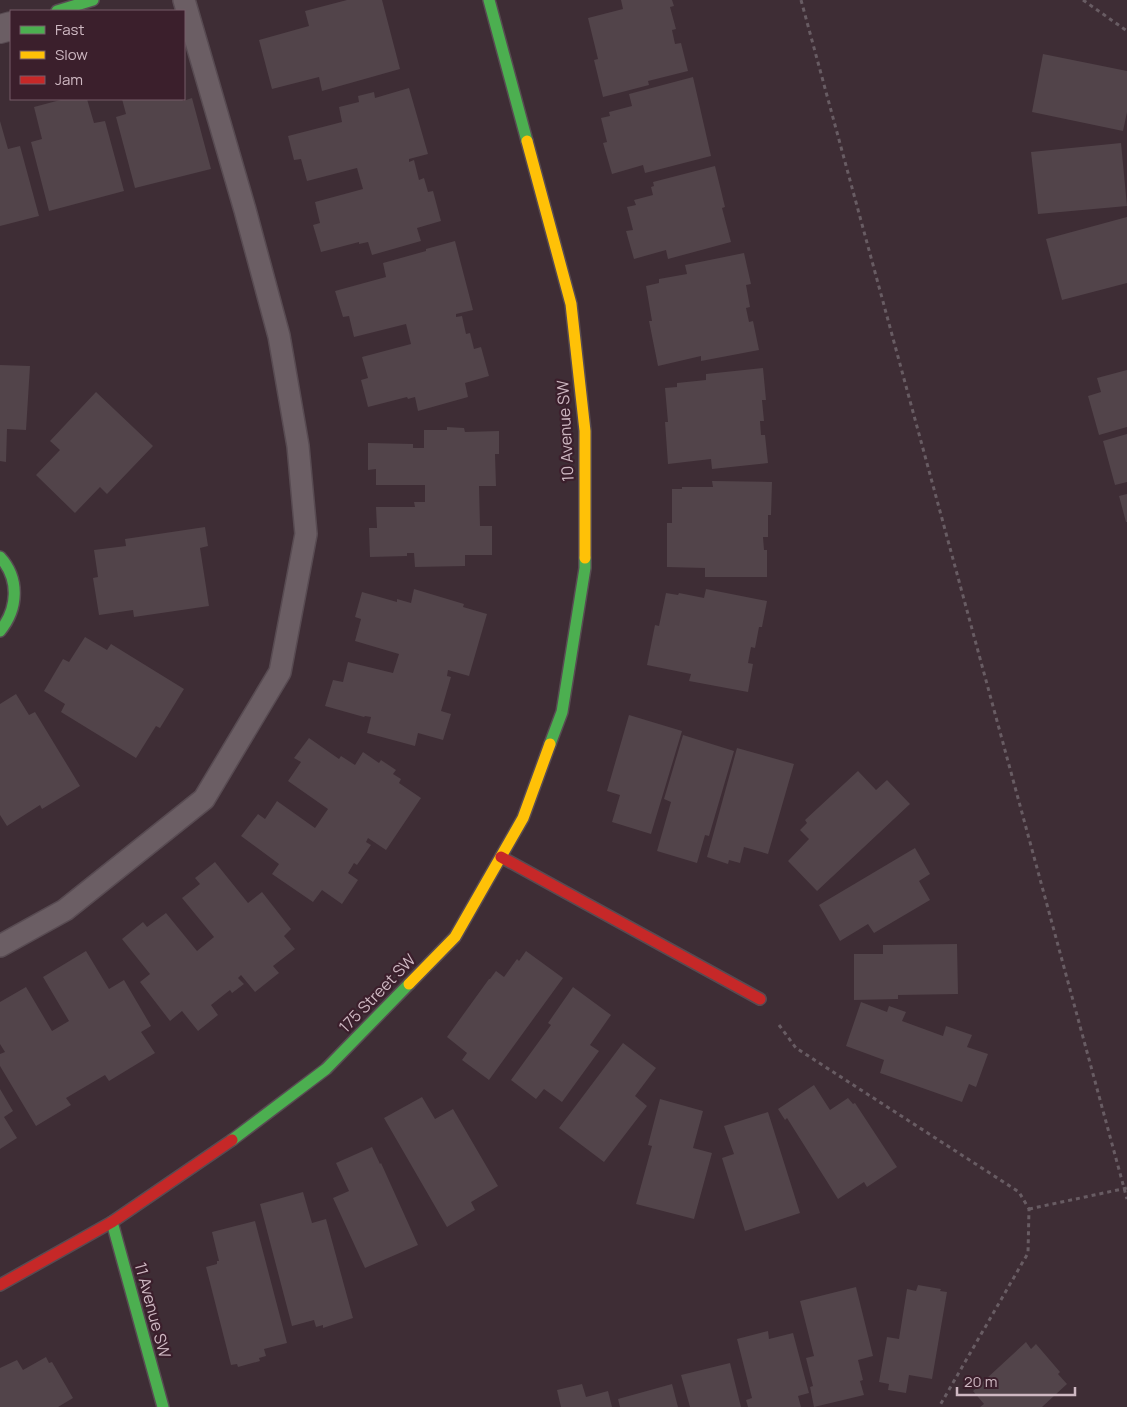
<svg xmlns="http://www.w3.org/2000/svg" width="1127" height="1407" font-family="Manrope,sans-serif">
<style>
.building{fill:#52444a}
.lines{fill:none;stroke-linecap:round;stroke-linejoin:round}
.lane-casing{stroke:#584b52;stroke-width:24}
.street-casing{stroke:#584b52;stroke-width:30}
.fast-casing{stroke:#584b52;stroke-width:14}
.slow-casing{stroke:#584b52;stroke-width:14}
.jam-casing{stroke:#584b52;stroke-width:14}
.path{stroke:#685c63;stroke-width:3;stroke-dasharray:4 4;stroke-linecap:butt}
.lane{stroke:#6b5e64;stroke-width:21}
.street{stroke:#6b5e64;stroke-width:28}
.fast{stroke:#4caf50;stroke-width:11}
.slow{stroke:#ffc107;stroke-width:11}
.jam{stroke:#c62828;stroke-width:11}
.labels{text-anchor:middle;stroke-width:4.5;stroke-linejoin:round;paint-order:stroke}
.street-label{font-size:16px;fill:#ceb8c2;stroke:#3b1f2c}
</style>
<rect width="100%" height="100%" fill="#3e2d35"/>
<g class="building">
<path d="M347,0H382L400,69L322,91L319,77L272,89L259,40L309,26L305,11Z"/>
<path d="M621,0H672L674,6L670,7L676,29L672,30L675,44L681,43L688,71L648,81L649,85L603,97L594,60L598,59L588,18L623,9Z"/>
<path d="M1043,54L1127,71V112L1123,131L1032,112Z"/>
<path d="M693,77L711,156L645,173L643,165L612,174L603,143L607,142L601,118L610,116L609,112L632,106L629,94Z"/>
<path d="M409,88L428,154L409,159V162L414,160L419,180L424,178L428,192L433,191L441,221L417,228L421,241L372,255L368,242L359,244V242L321,252L313,225L320,223L315,202L363,189L357,168L307,181L301,159L294,160L288,136L342,122L339,107L359,102L358,96L374,92L375,98Z"/>
<path d="M192,98L211,169L135,188L116,117L126,114L122,99H182L183,101Z"/>
<path d="M64,99H87L94,123L105,121L124,191L49,211L31,142L42,139L34,107Z"/>
<path d="M0,121L8,149L20,146L39,216L0,226Z"/>
<path d="M1121,143L1127,206L1038,214L1031,152Z"/>
<path d="M715,166L725,207L722,208L731,242L668,259L666,250L634,259L626,231L633,230L627,207L636,205L634,200L653,195L651,187L654,186L653,182Z"/>
<path d="M1127,217V283L1062,300L1046,239Z"/>
<path d="M455,241L473,310L456,314V317L462,316L466,334L470,333L474,349L481,347L489,376L465,383L468,397L418,411L415,397L408,399L407,397L368,407L361,380L368,378L362,357L411,344L406,324L354,337L349,316L343,317L335,291L386,277L383,263L426,251V249Z"/>
<path d="M744,253L751,284L746,285L750,307L746,308L749,322L753,321L759,350L701,361V356L658,366L649,321H652L646,286L659,283V279L687,274L685,265Z"/>
<path d="M0,365L30,366L26,430L7,429L6,462L0,461Z"/>
<path d="M763,368L766,400H762L764,421H760L761,435H765L768,463L712,469L711,459L668,464L665,422H668L665,388L677,387V383L706,380V374Z"/>
<path d="M1127,370V427L1099,435L1088,396L1101,392L1097,378Z"/>
<path d="M96,392L153,446L107,494L100,487L75,513L36,475L60,450L50,441Z"/>
<path d="M447,427L464,428L465,432L499,431V454H495L496,486H479L480,526H492V555H465V566L415,567L414,553H407V556L370,557L369,528H377L376,507H415L414,502H425V485H376V469L368,470V443L413,444V448H424V430H447Z"/>
<path d="M1127,434V482L1115,485L1103,441Z"/>
<path d="M712,481L772,482L771,515H768V537H763L764,550H767V577H705V568L667,567V523H672V489H682V487H713Z"/>
<path d="M1127,494V522H1126L1119,496Z"/>
<path d="M205,527L208,546L200,548L209,606L134,617L133,610L99,615L93,578L98,577L94,550L126,546L125,539Z"/>
<path d="M414,589L464,604L463,607L487,614L469,676L448,670L447,676L451,677L441,711L451,714L443,740L418,733L415,746L367,733L371,717L365,716L364,717L325,706L333,680L343,682L348,662L393,673L399,654L355,641L361,619L355,617L362,592L397,602V599L411,603Z"/>
<path d="M706,589L767,601L762,627H759L755,648L751,647L748,663L753,664L748,692L689,681L691,674L647,665L655,625L659,626L666,593L678,595L679,593L704,598Z"/>
<path d="M85,637L107,650L111,644L184,689L160,728L156,726L136,758L61,712L65,704L44,691L63,659L69,662Z"/>
<path d="M16,694L29,715L35,712L80,786L42,809L40,805L7,826L0,815V704Z"/>
<path d="M629,715L682,731L651,834L612,822L620,795L607,791Z"/>
<path d="M683,735L734,751L709,836L705,835L697,863L657,851L671,802L664,799Z"/>
<path d="M309,738L339,759L341,756L355,765L363,752L379,763L381,760L396,770L393,774L401,779L399,783L421,798L386,850L368,838L366,842L371,845L357,865L354,863L348,873L358,880L342,904L322,890L313,902L272,874L279,864L241,836L258,814L265,819L277,801L315,828L328,809L288,781L301,762L294,758Z"/>
<path d="M737,748L794,764L768,854L744,847L740,863L729,860L728,864L707,857Z"/>
<path d="M858,771L876,790L887,780L910,804L817,891L788,861L809,839L800,830L807,823L805,820Z"/>
<path d="M915,848L930,874L919,881L930,900L874,933L868,924L840,941L819,905Z"/>
<path d="M215,862L248,903L262,892L291,929L284,936L295,949L273,966L279,973L255,992L241,975L238,978L244,984L232,993L230,990L211,1005L218,1015L198,1031L182,1011L170,1021L140,982L150,974L122,939L143,922L147,927L166,913L197,951L214,937L182,898L200,884L195,878Z"/>
<path d="M957,944L958,994L898,995V999L854,1000V954H883V945Z"/>
<path d="M86,951L109,989L124,980L151,1026L141,1032L155,1053L109,1081L105,1075L66,1098L71,1105L36,1126L0,1066V1054L5,1052L0,1044V1002L26,987L52,1031L69,1021L43,977Z"/>
<path d="M526,951L563,978L489,1080L462,1060L467,1053L447,1037L489,979H490L496,971L504,977L517,959L519,961Z"/>
<path d="M573,987L611,1015L590,1045L599,1051L562,1102L544,1089L536,1099L511,1080L551,1025L548,1023Z"/>
<path d="M861,1002L887,1012L889,1006L906,1012L902,1021L943,1036L946,1026L972,1035L967,1047L988,1054L976,1087L969,1084L962,1102L880,1073L884,1060L846,1046Z"/>
<path d="M623,1043L656,1068L635,1096L647,1106L604,1162L559,1128Z"/>
<path d="M814,1085L830,1110L848,1098L853,1104L855,1103L897,1167L867,1187L864,1182L838,1199L787,1118L785,1120L778,1109Z"/>
<path d="M0,1089L13,1111L4,1117L17,1138L0,1149Z"/>
<path d="M422,1097L435,1119L453,1109L498,1186L471,1202L475,1210L447,1227L384,1118Z"/>
<path d="M660,1099L703,1111L693,1148L712,1153L694,1219L636,1204L652,1146L648,1145Z"/>
<path d="M768,1112L800,1213L745,1231L722,1158L734,1154L724,1126Z"/>
<path d="M372,1147L380,1164L381,1163L418,1245L365,1268L333,1198L349,1191L336,1163Z"/>
<path d="M303,1192L312,1223L326,1219L353,1318L323,1328V1325L316,1327L314,1320L292,1326L260,1204Z"/>
<path d="M255,1221L287,1343L264,1349L266,1356L259,1358L260,1361L238,1367L237,1364L231,1365L206,1267L217,1264V1261H219L212,1232Z"/>
<path d="M918,1285L941,1289L940,1291L947,1292L932,1379L909,1375L906,1393L888,1390L889,1384L879,1382L887,1337L899,1339L907,1289L916,1291Z"/>
<path d="M856,1287L873,1356L858,1360L863,1380L860,1381L864,1395L814,1407L810,1387L813,1386L806,1358L814,1356L800,1301Z"/>
<path d="M768,1331L769,1339L793,1333L809,1393L798,1396L801,1407H748L746,1400L752,1398L737,1339Z"/>
<path d="M1026,1342L1031,1349L1036,1344L1060,1372L1058,1374L1067,1384L1042,1407H980L984,1404L973,1391Z"/>
<path d="M46,1357L49,1363L52,1362L73,1398L58,1407H0V1368L17,1360L23,1370Z"/>
<path d="M730,1363L741,1407H690L681,1375Z"/>
<path d="M582,1384L586,1397L608,1391L612,1407H561L557,1390Z"/>
<path d="M672,1384L678,1407H620L618,1399Z"/>
</g>
<g class="lines">
<g class="lane-casing">
<path id="lane" d="M0,946L65,910L204,799L280,672L306,534L298,446L279,336L245,210L184,0"/>
</g>
<g class="street-casing">
<path id="street" d="M0,29L11,26"/>
</g>
<g class="fast-casing">
<g id="fast">
<path d="M489,0L527,141"/>
<path d="M57,11L93,0"/>
<path d="M0,557C20,579 18,609 0,631"/>
<path d="M550,744L562,712L585,568V558"/>
<path d="M232,1140L326,1069L409,984"/>
<path d="M112,1222L163,1407"/>
</g>
</g>
<g class="slow-casing">
<g id="slow">
<path d="M527,141L571,304L585,431V558"/>
<path d="M409,984L455,937L523,818L550,744"/>
</g>
</g>
<g class="jam-casing">
<g id="jam">
<path d="M501,857L760,999"/>
<path d="M0,1285L112,1222L232,1140"/>
</g>
</g>
<g class="path">
<path d="M801,0L1127,1199"/>
<path d="M1083,0L1127,31"/>
<path d="M779,1025L796,1048L1019,1192L1029,1209L1028,1253L939,1407"/>
<path d="M1029,1209L1127,1188"/>
</g>
<use href="#lane" class="lane"/>
<use href="#street" class="street"/>
<use href="#fast" class="fast"/>
<use href="#slow" class="slow"/>
<use href="#jam" class="jam"/>
</g>
<g class="labels">
<g class="street-label">
<text transform="translate(565 431) rotate(-93)" y="6">10 Avenue SW</text>
<text transform="translate(377 993) rotate(-46)" y="6">175 Street SW</text>
<text transform="translate(153 1310) rotate(75)" y="6">11 Avenue SW</text>
</g>
</g>
<rect x="10" y="10" width="175" height="90" fill="#3b1f2c" stroke="#765c68"/>
<rect x="20" y="26" width="25" height="8" fill="#4caf50" stroke="#765c68"/>
<text x="55" y="35" font-size="15" fill="#ceb8c2">Fast</text>
<rect x="20" y="51" width="25" height="8" fill="#ffc107" stroke="#765c68"/>
<text x="55" y="60" font-size="15" fill="#ceb8c2">Slow</text>
<rect x="20" y="76" width="25" height="8" fill="#c62828" stroke="#765c68"/>
<text x="55" y="85" font-size="15" fill="#ceb8c2">Jam</text>
<path d="M957 1387v8h118v-8" fill="none" stroke="#ceb8c2" stroke-width="2.5"/>
<text x="964" y="1387" font-size="15" fill="#ceb8c2" stroke="#3b1f2c" stroke-width="4" paint-order="stroke">20 m</text>
</svg>
